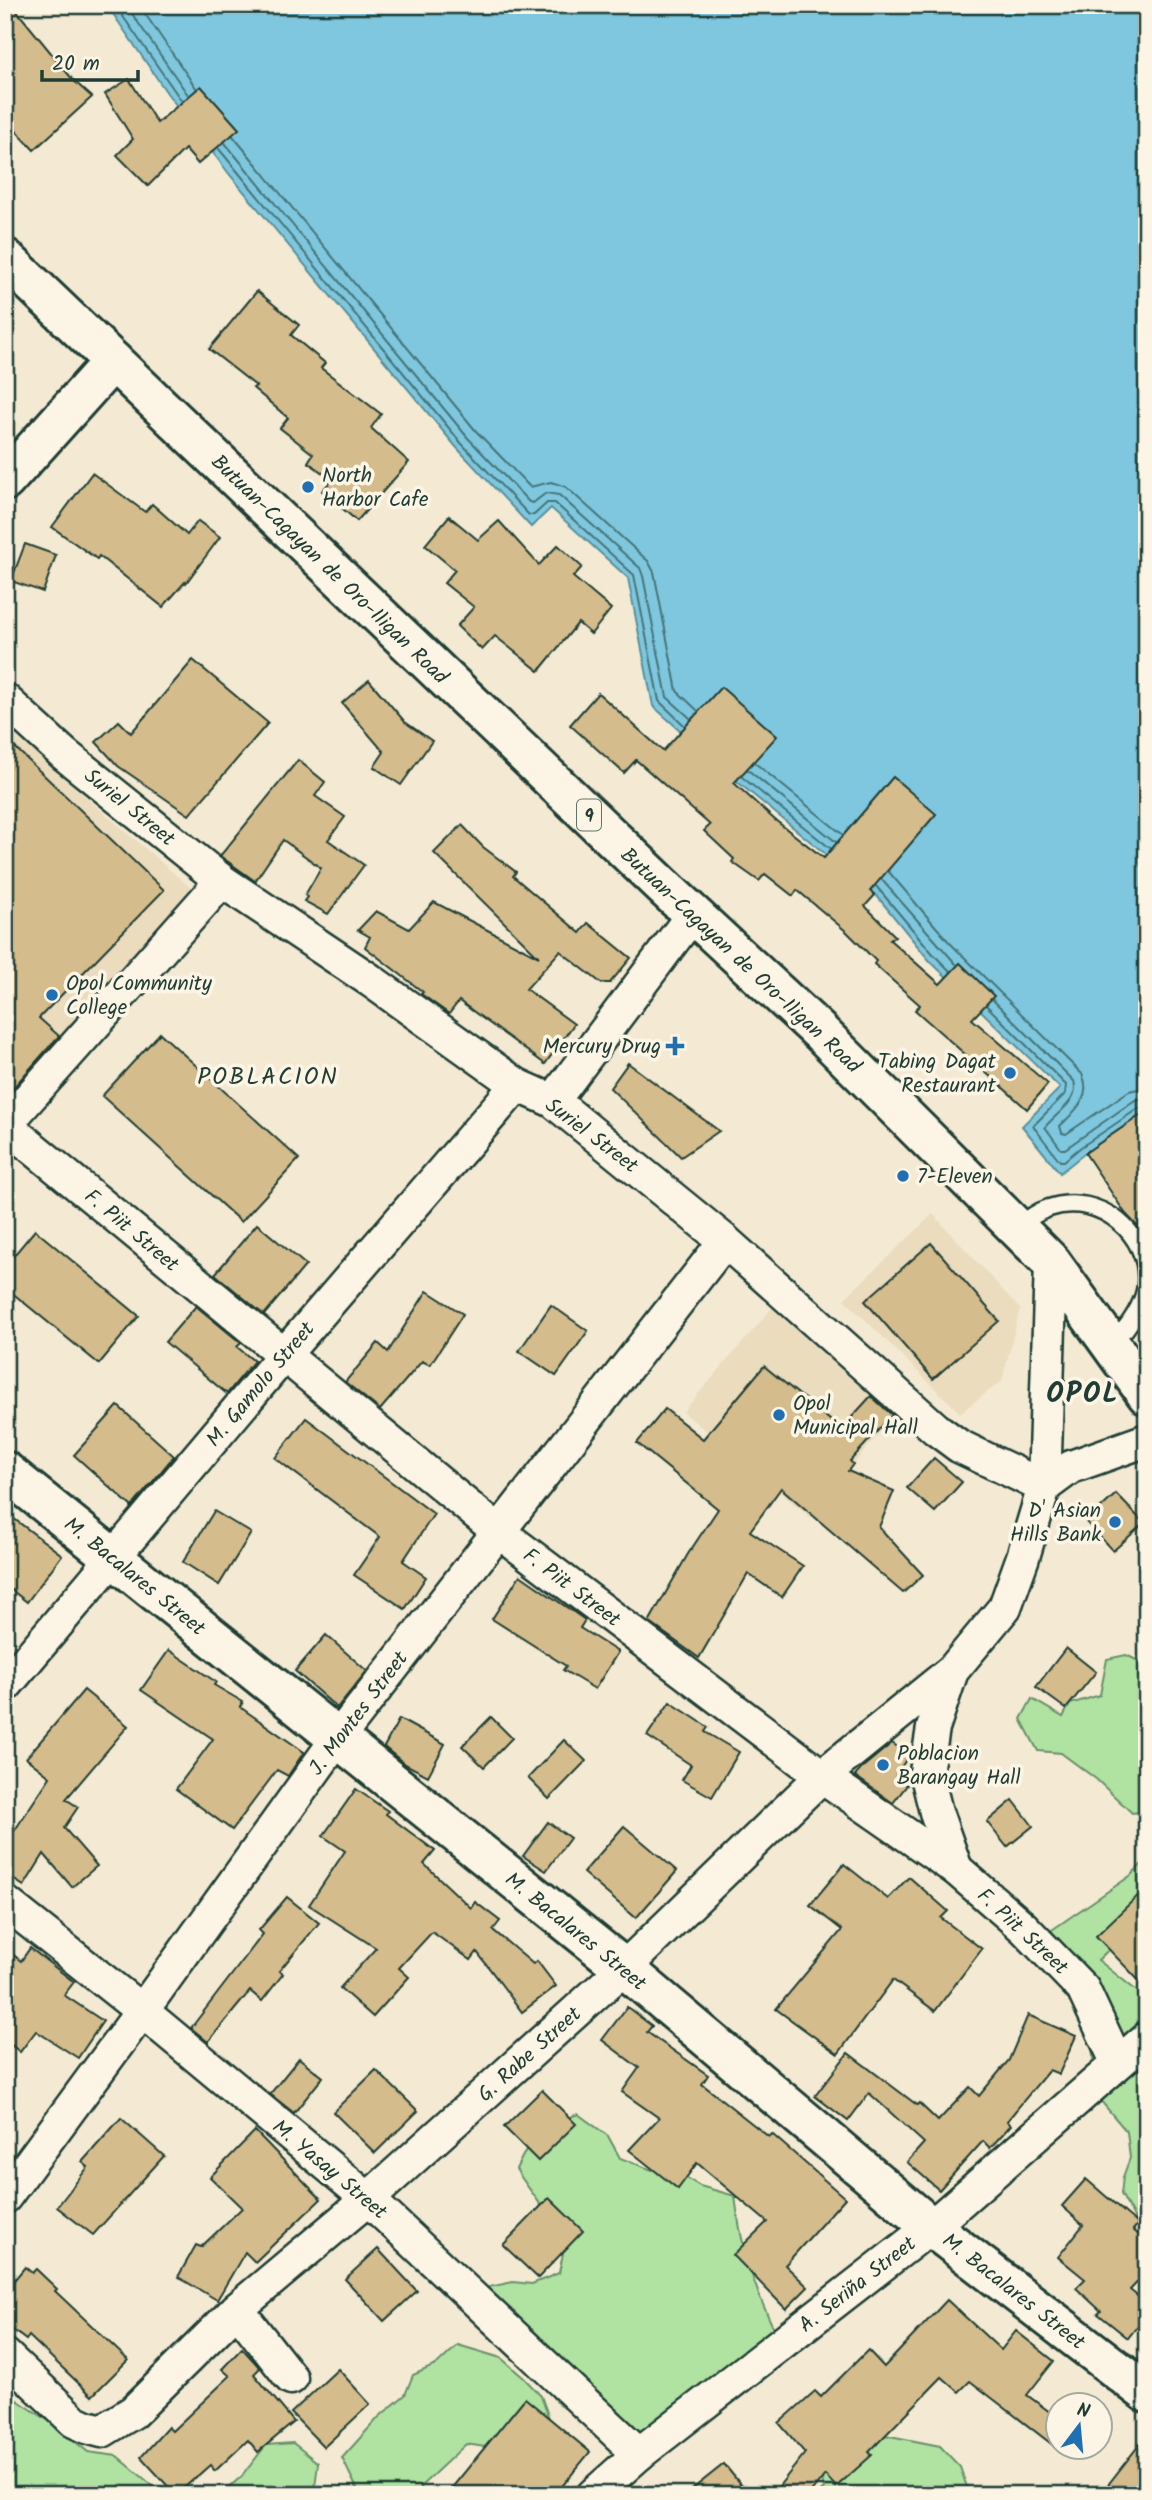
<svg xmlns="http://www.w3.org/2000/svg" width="1152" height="2500" font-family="Kalam,sans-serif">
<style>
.built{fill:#ebdcbe}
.green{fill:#b0e2a2;stroke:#68906b;stroke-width:2}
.water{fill:#7fc7df;stroke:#59909b;stroke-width:2}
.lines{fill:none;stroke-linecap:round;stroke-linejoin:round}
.shore{stroke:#457478;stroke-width:2}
.building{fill:#d5bc8c;stroke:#1f3d34;stroke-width:2}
.lane-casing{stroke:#1f3d34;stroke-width:21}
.street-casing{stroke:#1f3d34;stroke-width:37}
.secondary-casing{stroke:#1f3d34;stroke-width:44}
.highway-casing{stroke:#1f3d34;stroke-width:44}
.lane{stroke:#fcf5e5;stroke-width:16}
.street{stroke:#fcf5e5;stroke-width:32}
.secondary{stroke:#fcf5e5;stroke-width:38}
.highway{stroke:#fcf5e5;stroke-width:38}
.poi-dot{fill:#1f6fb2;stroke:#fcf5e5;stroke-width:2.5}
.labels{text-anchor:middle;stroke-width:7;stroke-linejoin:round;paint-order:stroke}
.shield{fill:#fcf5e5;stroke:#617469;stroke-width:2}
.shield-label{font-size:19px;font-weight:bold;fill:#1f3d34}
.poi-label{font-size:21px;fill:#1f3d34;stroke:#fcf5e5;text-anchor:start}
.street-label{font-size:21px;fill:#1f3d34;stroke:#fcf5e5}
.quarter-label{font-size:24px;letter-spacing:2px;fill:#1f3d34;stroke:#fcf5e5}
.district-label{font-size:28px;font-weight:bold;letter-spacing:2px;fill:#1f3d34;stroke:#fcf5e5}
</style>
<rect width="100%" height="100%" fill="#f4ead3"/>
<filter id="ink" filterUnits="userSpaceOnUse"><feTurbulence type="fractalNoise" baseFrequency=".0143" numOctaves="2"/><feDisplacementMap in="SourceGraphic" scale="14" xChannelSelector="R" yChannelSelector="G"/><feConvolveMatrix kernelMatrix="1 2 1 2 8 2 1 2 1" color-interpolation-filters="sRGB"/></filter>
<g filter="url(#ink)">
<g class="built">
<path d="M5,727L191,888L5,1101Z"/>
<path d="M933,1214L1020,1309L1002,1381L960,1413L844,1299Z"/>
<path d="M774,1306L897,1412L810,1517L683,1412Z"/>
</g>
<g class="green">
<path d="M1126,1655L1147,1665V1811L1132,1813L1096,1779L1061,1753L1038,1751L1021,1719L1032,1699L1063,1717L1070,1704L1100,1695L1107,1659Z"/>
<path d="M1147,1859V1913L1098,1960L1147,1999V2229L1136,2221L1121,2194L1123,2177L1130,2158L1127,2132L1089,2087L1093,2061L1092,2035L1046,1934L1130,1876Z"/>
<path d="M578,2114L608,2136L620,2158L652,2170L667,2166L700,2186L735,2196C741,2248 753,2286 776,2333L634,2439L560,2406L539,2380L480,2320L489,2287L513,2282L532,2284L559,2273C560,2266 563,2257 563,2251C561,2225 529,2192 516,2169L533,2136L554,2123Z"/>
<path d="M458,2345L501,2358L524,2378L541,2396L557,2440L485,2447L466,2444L420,2487L428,2495H360L342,2458L379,2417L405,2395L413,2375L438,2364Z"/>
<path d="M8,2394L55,2425L88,2452L117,2456L153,2486L172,2495H5V2395Z"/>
<path d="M865,2431L940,2446L960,2467L967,2487L978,2495H817L824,2489L821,2471Z"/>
<path d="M293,2443L318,2463L314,2495H220L242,2476L266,2445Z"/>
</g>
<path class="water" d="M107,5H1147V1116L1144,1113L1085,1153L1060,1173L1022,1126L1060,1088L929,960L877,896L740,784L653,706L628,578L551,508L531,527L457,448L230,175L167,93Z"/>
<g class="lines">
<g class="shore">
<path d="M115,5L181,100"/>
<path d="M126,5L188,95"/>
<path d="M139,5L196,88"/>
<path d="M233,136L476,431L530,487L551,482L566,487L648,561L654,572L677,691L697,710"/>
<path d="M225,143L468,438L529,502L533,503L546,493L559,495L640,568L643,576L667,697L690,718"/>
<path d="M219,149L462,444L529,515H534L547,503H555L634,575L659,701L684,725"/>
<path d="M755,763L842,834"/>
<path d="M748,770L836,842"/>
<path d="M742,777L830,848"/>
<path d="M889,872L949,942L1082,1074C1093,1097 1075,1111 1060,1126L1062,1133L1066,1134L1129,1091L1147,1087"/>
<path d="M882,880L956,964"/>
<path d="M876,886L934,955L950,971"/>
<path d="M993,1000L1074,1081C1080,1101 1056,1113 1045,1127L1061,1149H1065L1135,1100L1147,1098"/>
<path d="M987,1006L1066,1085L1065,1094L1033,1126L1060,1161H1064L1081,1147L1139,1108L1147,1107"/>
</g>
</g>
<g class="building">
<path d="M5,5H12L73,80L92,97L34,150L5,119Z"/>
<path d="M129,79L157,123L201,86L239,129L198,164L185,149L148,186L117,155L133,139L105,94Z"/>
<path d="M257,291L299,325L291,335L325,363L321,368L381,414L371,428L409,462L357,521L322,491L332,480L308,462L313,454L280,428L288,418L253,388L256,386L209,349Z"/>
<path d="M92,473L145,512L152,504L187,535L198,521L220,537L186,583L185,582L163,607L99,556L97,559L52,527Z"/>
<path d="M449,516L478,540L499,521L539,565L558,545L582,567L573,577L611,609L591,634L578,623L539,671L495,636L482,650L457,626L474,607L444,583L455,570L425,545Z"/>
<path d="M25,544L56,555L43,592L11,581Z"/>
<path d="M193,660L268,723L189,815L118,766L96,742L119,721L131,733Z"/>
<path d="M369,680L405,722L432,741L401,785L374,767L384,752L342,703Z"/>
<path d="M721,687L777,736L734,783L775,820L824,858L893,777L936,814L870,891L875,895L865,906L895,936L890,940L940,984L960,963L994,996L972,1019L1048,1084L1027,1109L915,1010L920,1005L874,964L876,961L847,932L797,890L793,896L765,874L759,881L732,862L734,859L704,831L710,825L636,760L624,773L570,725L598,693L663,751Z"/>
<path d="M5,738L164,890L39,1018L59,1036L5,1097Z"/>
<path d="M298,760L325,782L315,796L345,817L328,840L364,865L328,914L304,901L307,897L305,895L321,868L283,840L255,881L220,856Z"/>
<path d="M462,825L483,847L516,872L513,876L580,933L588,923L631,958L610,983H601L560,951L526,989L574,1024L545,1064L459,1001L449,1014L421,994L423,992L365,947L370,937L358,930L376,911L409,929L434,902L539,957L434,853Z"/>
<path d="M160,1033L299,1159L241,1222L102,1096Z"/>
<path d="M628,1063L719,1131L681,1157L610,1088Z"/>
<path d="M1147,1111V1240L1138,1227L1125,1213L1085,1153Z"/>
<path d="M257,1224L306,1265L264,1315L215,1274Z"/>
<path d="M35,1230L139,1316L99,1364L5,1287V1266Z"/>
<path d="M931,1243L999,1321L933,1379L865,1301Z"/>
<path d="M427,1291L463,1314L430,1365L422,1361L380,1410L345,1382L378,1343L388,1352Z"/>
<path d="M551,1305L588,1331L556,1376L519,1351Z"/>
<path d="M196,1306L241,1343L237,1347L254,1361L227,1394L165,1342Z"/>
<path d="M764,1366L841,1429L871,1396L892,1415L850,1461L853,1464L848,1471L894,1491L879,1527L923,1575L903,1593L781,1488L750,1531L803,1566L782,1597L748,1574L699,1658L649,1622L688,1554L718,1509L637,1443L665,1409L703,1439Z"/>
<path d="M118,1406L174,1456L132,1507L74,1455Z"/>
<path d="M306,1418L434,1514L403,1561L426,1577L405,1609L354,1575L380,1537L275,1458Z"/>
<path d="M934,1458L962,1482L935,1512L907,1488Z"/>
<path d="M1116,1494L1144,1523L1113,1551L1086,1522Z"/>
<path d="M214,1511L251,1533L219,1585L183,1562Z"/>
<path d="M5,1512L62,1555L27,1602L5,1585Z"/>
<path d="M520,1575L585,1620L580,1628L618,1652L595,1689L563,1670L566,1666L492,1619Z"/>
<path d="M326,1635L367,1671L337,1708L295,1671Z"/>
<path d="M1066,1648L1096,1672L1066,1709L1036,1687Z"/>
<path d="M169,1650L216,1682L214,1685L243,1702L240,1707L304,1752L288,1776L277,1770L232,1830L176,1789L213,1739L141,1690Z"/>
<path d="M84,1690L128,1726L66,1799L78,1807L64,1828L97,1866L72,1887L44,1854L24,1886L5,1874V1845L50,1777L26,1758Z"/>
<path d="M670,1702L708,1727L705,1732L739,1752L712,1797L682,1780L691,1765L647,1736Z"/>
<path d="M491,1717L512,1738L484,1767L462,1746Z"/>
<path d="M399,1719L445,1744L428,1776L405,1764L384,1747Z"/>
<path d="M564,1740L586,1761L549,1799L528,1778Z"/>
<path d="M892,1743L909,1755L896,1775L907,1785L893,1803L855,1776L864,1766Z"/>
<path d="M356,1789L388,1811L386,1814L435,1851L424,1864L471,1908L475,1902L500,1921L493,1930L533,1964L537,1961L556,1986L522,2012L477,1952L471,1960L432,1932L399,1968L409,1977L373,2017L340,1988L376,1948L309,1905L345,1851L323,1836Z"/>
<path d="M1013,1800L1033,1826L1007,1847L987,1822Z"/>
<path d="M548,1822L570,1838L546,1871L523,1856Z"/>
<path d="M624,1826L677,1871L636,1918L583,1873Z"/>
<path d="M844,1864L888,1899L909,1877L948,1911L941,1918L982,1949L935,2011L893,1980L838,2054L776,2009L842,1930L810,1905Z"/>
<path d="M1147,1887V1989L1096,1936Z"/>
<path d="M287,1897L319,1923L279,1971L283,1974L262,2001L250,1991L208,2042L191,2028L263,1934L259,1930Z"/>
<path d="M5,1948L21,1961L30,1948L74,1982L64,1995L103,2021L78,2058L36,2031L20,2052L5,2040Z"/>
<path d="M627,2007L652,2026L647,2032L708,2075L702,2084L769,2137L772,2134L845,2198L785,2265L808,2287L786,2309L733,2255L767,2222L697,2163L678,2189L629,2150L659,2118L622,2092L639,2068L602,2040Z"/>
<path d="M1028,2015L1076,2036L1059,2074L1049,2070L1007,2121L1011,2125L990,2148L983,2141L939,2190L907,2162L924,2143L869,2093L848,2121L815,2096L848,2053L917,2105L919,2103L938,2121L970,2087L979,2096L1009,2060Z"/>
<path d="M299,2058L323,2077L294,2113L270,2094Z"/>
<path d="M376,2070L418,2111L375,2153L333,2112Z"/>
<path d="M542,2090L576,2124L538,2161L504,2127Z"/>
<path d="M121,2118L164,2156L93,2235L57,2207L88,2167L82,2162Z"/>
<path d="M255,2131L321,2199L255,2262L245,2252L217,2300L178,2277L196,2245L201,2247L242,2208L210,2177Z"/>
<path d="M1086,2179L1138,2224L1133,2230L1147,2242V2272L1130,2290L1147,2304V2314L1128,2338L1098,2314L1101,2311L1076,2288L1085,2279L1058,2257L1083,2225L1062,2206Z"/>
<path d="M549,2198L583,2231L538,2278L503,2245Z"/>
<path d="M378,2249L417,2291L384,2321L345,2279Z"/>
<path d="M25,2267L32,2273L36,2269L57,2289L55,2291L128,2360L92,2396L29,2336L26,2340L5,2324V2291Z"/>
<path d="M947,2300L1001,2350L1016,2331L1054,2361L1027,2395L1058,2418V2449L970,2381L959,2392L942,2377L869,2452L872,2455L836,2487L825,2475L809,2495H772L805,2453L779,2423L815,2391L821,2397L868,2350L884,2367Z"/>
<path d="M242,2348L260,2368L254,2374L294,2422L258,2452L248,2440L215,2471L210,2465L176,2495L141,2457L168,2427L172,2431L230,2376L222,2369Z"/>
<path d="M338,2369L370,2404L324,2447L291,2413Z"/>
<path d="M525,2398L590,2452L555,2495H446Z"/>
<path d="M1147,2435V2495H1100Z"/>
<path d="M724,2464L749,2495H685Z"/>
</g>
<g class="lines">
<g class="lane-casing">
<path id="lane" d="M1017,1228C1027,1220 1036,1212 1049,1208C1099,1191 1151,1234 1146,1285C1144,1302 1135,1316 1125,1329"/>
</g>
<g class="street-casing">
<g id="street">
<path d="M5,700L64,754L222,881L370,980L517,1085L553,1101L725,1241L936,1429L959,1446L1044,1487L1071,1467L1147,1440"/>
<path d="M553,1101L693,914"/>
<path d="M5,1125L498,1531L822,1776L956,1869L1024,1928L1083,1989L1117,2062"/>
<path d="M5,1125L222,881"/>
<path d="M5,1686L283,1356L517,1085"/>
<path d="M956,1869L936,1812L926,1772L933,1728L952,1671L1005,1607L1023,1557L1044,1487L1051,1262"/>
<path d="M5,1902L142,2011L368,2199L639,2454"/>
<path d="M5,2197L142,2011L337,1739L725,1241"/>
<path d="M237,2309L291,2378"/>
<path d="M5,2355L74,2421L87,2427L102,2431L133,2412L237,2309L368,2199L624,1968L822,1776L952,1671"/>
<path d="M593,2495L639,2454L931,2227L1147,2038"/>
</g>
</g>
<g class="secondary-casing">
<g id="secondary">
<path d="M5,481L113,361"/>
<path d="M5,1471L624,1968L931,2227L1147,2393"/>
</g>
</g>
<g class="highway-casing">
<path id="highway" d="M5,258L668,891L820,1032L1051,1262L1147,1395"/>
</g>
<use href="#lane" class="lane"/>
<use href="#street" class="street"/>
<use href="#secondary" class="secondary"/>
<use href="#highway" class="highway"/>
</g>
</g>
<g class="poi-dot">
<circle cx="308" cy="487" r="7"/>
<circle cx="52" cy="995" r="7"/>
<path d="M671.5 1035.5h7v7h7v7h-7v7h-7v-7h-7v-7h7z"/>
<circle cx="1010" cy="1073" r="7"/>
<circle cx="903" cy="1176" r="7"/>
<circle cx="779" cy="1415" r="7"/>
<circle cx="1115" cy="1522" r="7"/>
<circle cx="883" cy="1765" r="7"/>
</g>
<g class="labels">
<rect class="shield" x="577" y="799.5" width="24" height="31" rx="5"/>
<g class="shield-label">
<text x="589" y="822">9</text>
</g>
<g class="poi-label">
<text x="322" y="482">North<tspan x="322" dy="24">Harbor Cafe</tspan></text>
<text x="66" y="990">Opol Community<tspan x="66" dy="24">College</tspan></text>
<text x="661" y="1053" text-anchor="end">Mercury Drug</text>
<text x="996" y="1068" text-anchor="end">Tabing Dagat<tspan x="996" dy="24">Restaurant</tspan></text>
<text x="917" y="1183">7-Eleven</text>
<text x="793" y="1410">Opol<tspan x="793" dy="24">Municipal Hall</tspan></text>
<text x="1101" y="1517" text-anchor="end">D' Asian<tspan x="1101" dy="24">Hills Bank</tspan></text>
<text x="897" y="1760">Poblacion<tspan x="897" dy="24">Barangay Hall</tspan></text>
</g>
<g class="street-label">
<text transform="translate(330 569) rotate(44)" y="7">Butuan-Cagayan de Oro-Iligan Road</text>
<text transform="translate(130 807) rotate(39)" y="7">Suriel Street</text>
<text transform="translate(741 960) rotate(43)" y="7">Butuan-Cagayan de Oro-Iligan Road</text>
<text transform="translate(592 1135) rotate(37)" y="7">Suriel Street</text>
<text transform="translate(132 1230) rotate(40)" y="7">F. Piit Street</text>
<text transform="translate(260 1384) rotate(-50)" y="7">M. Gamolo Street</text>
<text transform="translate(135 1576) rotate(39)" y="7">M. Bacalares Street</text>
<text transform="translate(572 1587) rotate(37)" y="7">F. Piit Street</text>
<text transform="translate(358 1713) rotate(-53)" y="7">J. Montes Street</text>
<text transform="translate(576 1931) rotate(39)" y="7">M. Bacalares Street</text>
<text transform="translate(1023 1931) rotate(43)" y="7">F. Piit Street</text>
<text transform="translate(529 2054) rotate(-42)" y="7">G. Rabe Street</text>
<text transform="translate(330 2169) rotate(40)" y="7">M. Yasay Street</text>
<text transform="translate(857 2284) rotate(-38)" y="7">A. Seriña Street</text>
<text transform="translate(1014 2291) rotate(38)" y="7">M. Bacalares Street</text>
</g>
<g class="quarter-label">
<text x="268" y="1084">POBLACION</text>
</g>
<g class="district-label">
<text x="1083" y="1402">OPOL</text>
</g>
</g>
<rect width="1152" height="2500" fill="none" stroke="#fcf5e5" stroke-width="28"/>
<rect x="14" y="14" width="1124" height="2472" fill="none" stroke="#1f3d34" stroke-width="2.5" filter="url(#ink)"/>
<g transform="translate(1079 2426) rotate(16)"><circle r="33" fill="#fcf5e5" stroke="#a4ab9e" stroke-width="2"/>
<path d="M0-5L12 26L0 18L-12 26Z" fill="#1f6fb2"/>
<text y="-10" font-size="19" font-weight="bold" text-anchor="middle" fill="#1f3d34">N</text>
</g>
<path d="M42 70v10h96v-10" fill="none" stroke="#1f3d34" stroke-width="3.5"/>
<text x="52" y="70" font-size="21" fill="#1f3d34" stroke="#fcf5e5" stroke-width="5" paint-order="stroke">20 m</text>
</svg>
